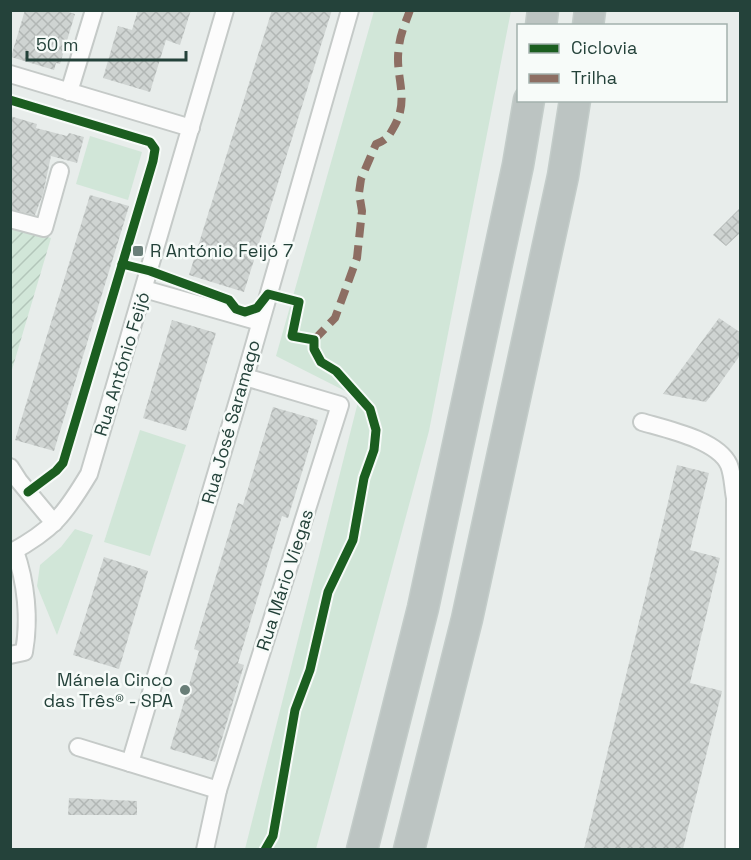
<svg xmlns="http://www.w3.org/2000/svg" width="751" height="860" font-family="'Space Grotesk',sans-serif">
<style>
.green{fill:#d1e6d8}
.garden{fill:url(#garden-furrows)}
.building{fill:url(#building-cross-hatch)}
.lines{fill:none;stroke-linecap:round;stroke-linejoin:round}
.street-casing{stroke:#c5cac8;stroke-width:20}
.highway-casing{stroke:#c3ccc9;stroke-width:33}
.street{stroke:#fcfcfc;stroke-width:16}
.highway{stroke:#bcc4c2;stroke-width:30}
.quiet{stroke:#8d6e63;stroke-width:8;stroke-dasharray:15 8;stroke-linecap:butt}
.cycleway-casing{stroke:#f7fbf9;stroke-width:13}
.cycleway{stroke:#1b5e20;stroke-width:9}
.poi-dot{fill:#697e78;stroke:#f7fbf9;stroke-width:2}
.labels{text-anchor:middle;stroke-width:5;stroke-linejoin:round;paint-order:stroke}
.poi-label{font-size:18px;fill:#24423a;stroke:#f7fbf9;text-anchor:start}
.street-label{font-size:18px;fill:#24423a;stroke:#f7fbf9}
</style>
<defs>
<pattern id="garden-furrows" width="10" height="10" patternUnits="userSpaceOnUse" patternTransform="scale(1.5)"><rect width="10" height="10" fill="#d1e6d8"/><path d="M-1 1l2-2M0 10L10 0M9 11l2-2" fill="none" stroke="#b3c6ba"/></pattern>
<pattern id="building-cross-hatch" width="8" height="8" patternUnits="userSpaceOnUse" patternTransform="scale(1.5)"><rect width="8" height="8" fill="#cfd4d2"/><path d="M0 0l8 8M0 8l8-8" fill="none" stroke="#b2b7b5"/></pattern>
</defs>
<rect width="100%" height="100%" fill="#e8edeb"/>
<g class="green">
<path d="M374,11H511L429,431L316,849H245L359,398L276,356Z"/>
<path d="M90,136L142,152L128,200L76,184Z"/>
<path d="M140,430L186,445L150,556L104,542Z"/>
<path d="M75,529L93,535L57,635L37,586L40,565L61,547Z"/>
</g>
<path class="garden" d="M11,227L51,238L11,373Z"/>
<g class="building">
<path d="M25,10H62L75,14L60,64L56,63L54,70L11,57Z"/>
<path d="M138,10H191L180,45L166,40L150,92L103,78L118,26L132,30Z"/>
<path d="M272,10H332L244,292L189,275Z"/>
<path d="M10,116L37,124L36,128L67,136L69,133L84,137L77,163L51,156L43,194L35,215L10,209Z"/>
<path d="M90,195L129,206L54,451L15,440Z"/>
<path d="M741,207V232L726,246L713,235Z"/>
<path d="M719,318L741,333V354L713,393L706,402L663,394Z"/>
<path d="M172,320L216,333L186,431L143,418Z"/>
<path d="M273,407L318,420L288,518L282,516L238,663L244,665L215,762L170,749L199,651L194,649L238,503L243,505Z"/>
<path d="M677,465L709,473L690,550L720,558L690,683L722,691L683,849H584Z"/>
<path d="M104,557L148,571L119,669L73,655Z"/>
<path d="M69,798L137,801V815H68Z"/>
</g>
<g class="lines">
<g class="street-casing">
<g id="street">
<path d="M10,74L191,128"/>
<path d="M69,92L94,10"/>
<path d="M10,219L44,228L60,171"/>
<path d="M144,289L260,322"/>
<path d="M642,422C666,429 718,440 729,465C733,475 733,488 735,498L734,850"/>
<path d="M10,467L19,481L54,523"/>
<path d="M10,553C53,530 65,514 89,474L225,10"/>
<path d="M10,655L24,652C30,619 26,582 15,551"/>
<path d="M78,747L218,790"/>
<path d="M130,763L245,377L350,10"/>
<path d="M205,850L218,790L340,405L245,377"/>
</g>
</g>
<g class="highway-casing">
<g id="highway">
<path d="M541,26L543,10"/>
<path d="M588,26L590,10"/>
<path d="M362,850L423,608L518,165L529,100"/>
<path d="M409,850L467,619L563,176L575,100"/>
</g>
</g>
<use href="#street" class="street"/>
<use href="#highway" class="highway"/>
<path class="quiet" d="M314,340L335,318L357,258L362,211L359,193L361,179L376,144C387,140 389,136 395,125C410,97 394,75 399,47C400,34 406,22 410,10"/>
<g class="cycleway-casing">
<g id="cycleway">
<path d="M10,100L150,142L155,149L153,161L63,463L56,471L28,492"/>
<path d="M122,264L150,271L229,300L236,309L245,312L257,308L268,294L299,302L292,336L314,340V349L321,362L336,371L370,409L376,430L374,450L364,478L353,540L328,592L310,670L295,710L273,836L265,850"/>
</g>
</g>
<use href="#cycleway" class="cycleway"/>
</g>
<g class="poi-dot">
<rect x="132" y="245" width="12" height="12" rx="3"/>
<circle cx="185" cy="690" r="6"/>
</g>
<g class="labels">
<g class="poi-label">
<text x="150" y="257">R António Feijó 7</text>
<text x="173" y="686" text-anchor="end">Mánela Cinco<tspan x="173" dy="21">das Três® - SPA</tspan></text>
</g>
<g class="street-label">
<text transform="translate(122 364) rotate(-73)" y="6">Rua António Feijó</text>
<text transform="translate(231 422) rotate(-74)" y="6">Rua José Saramago</text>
<text transform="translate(285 580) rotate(-72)" y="6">Rua Mário Viegas</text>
</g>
</g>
<rect width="751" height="860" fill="none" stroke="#24423a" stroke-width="24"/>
<rect x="517" y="24" width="210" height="78" fill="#f7fbf9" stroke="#a3b1ad" stroke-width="1.5"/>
<rect x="529" y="44" width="30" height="9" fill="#1b5e20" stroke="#a3b1ad" stroke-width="1.5"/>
<text x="571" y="54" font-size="18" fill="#24423a">Ciclovia</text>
<rect x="529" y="74" width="30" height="9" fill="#8d6e63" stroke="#a3b1ad" stroke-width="1.5"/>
<text x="571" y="84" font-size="18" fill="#24423a">Trilha</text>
<path d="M27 51v9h159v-9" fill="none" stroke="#24423a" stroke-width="3"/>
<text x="36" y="51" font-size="18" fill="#24423a" stroke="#f7fbf9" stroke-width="4.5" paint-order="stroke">50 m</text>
</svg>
